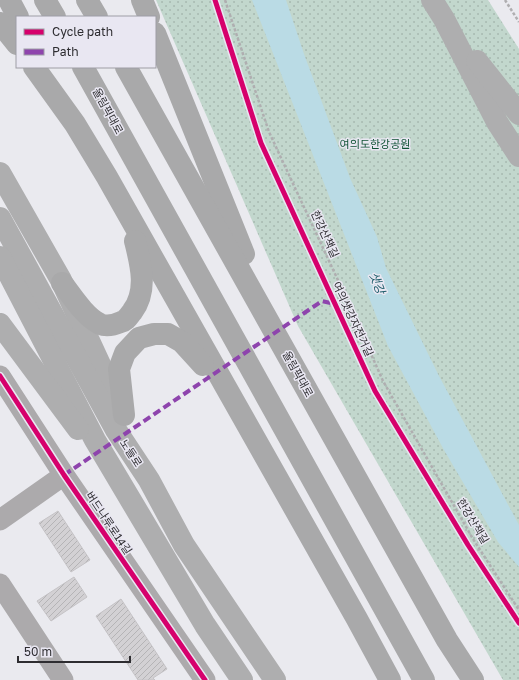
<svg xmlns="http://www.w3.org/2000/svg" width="519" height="680" font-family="'Golos Text','Noto Sans KR',sans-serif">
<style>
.grass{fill:url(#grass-dots)}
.water{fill:#badbe5}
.building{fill:url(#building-hatch);stroke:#c5c3c6}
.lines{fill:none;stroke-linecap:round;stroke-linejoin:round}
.path{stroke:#afaeb0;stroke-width:2.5;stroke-dasharray:3 2;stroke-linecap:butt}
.minor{stroke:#acaaac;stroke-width:21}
.major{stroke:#aeaeaf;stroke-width:22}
.highway{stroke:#a9a9aa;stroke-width:22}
.quiet{stroke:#8e44ad;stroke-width:4;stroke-dasharray:8 4;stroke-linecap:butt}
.cycleway-casing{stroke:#e9e7f2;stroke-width:8}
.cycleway{stroke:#d6006c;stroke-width:5}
.labels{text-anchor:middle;stroke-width:3;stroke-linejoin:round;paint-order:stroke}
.street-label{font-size:11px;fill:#2e2d31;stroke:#e9e7f2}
.park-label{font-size:11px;fill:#0f5234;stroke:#e9e7f2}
.water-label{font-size:12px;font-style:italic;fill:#205f6c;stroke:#e9e7f2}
</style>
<defs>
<pattern id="grass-dots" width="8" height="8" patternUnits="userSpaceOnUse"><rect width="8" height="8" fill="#c2d7cd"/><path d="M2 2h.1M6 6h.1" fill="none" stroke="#a7b9b0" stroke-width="1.8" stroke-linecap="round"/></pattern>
<pattern id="building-hatch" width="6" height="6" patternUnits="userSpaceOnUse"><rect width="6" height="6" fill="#d3d1d4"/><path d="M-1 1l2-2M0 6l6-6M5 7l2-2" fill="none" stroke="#b5b4b6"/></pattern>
</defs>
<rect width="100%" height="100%" fill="#eaeaef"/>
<path class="grass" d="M156,0H488L519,49V680H503L298,326Z"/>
<path class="water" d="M252,0H286L304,54L350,178L377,237L386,268L439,376L519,525V567L498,542L444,450L388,346Z"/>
<g class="building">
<path d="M58,511L90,560L71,572L39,523Z"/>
<path d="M74,577L87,597L51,621L37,601Z"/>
<path d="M121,599L167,669L153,678L155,680H138L96,616Z"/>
</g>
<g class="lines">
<g class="path">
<path d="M225,0L269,132L343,291L383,381L473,539L519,610"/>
<path d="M505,0L519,22"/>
</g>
<g class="minor">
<path d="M0,376L64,475L205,680"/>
<path d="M0,520L64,475"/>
<path d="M0,584L63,680"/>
</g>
<g class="major">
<path d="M432,0L444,19L497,122L519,156"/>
<path d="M477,61L519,114"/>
<path d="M0,173L61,280L122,412"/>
<path d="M0,218L116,430L149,480L184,545L275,680"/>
<path d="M0,257L95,440L205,625L242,680"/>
<path d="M0,324L78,429"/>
</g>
<g class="highway">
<path d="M9,0L18,17"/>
<path d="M45,0L55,17"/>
<path d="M87,0L97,17"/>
<path d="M142,0L149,17"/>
<path d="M0,23L17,44"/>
<path d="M155,33L244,254"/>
<path d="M34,67L75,124L107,177L357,619L390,680"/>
<path d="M83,67L424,680"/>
<path d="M126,67L447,640L473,680"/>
<path d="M62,283C72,296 85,317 100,324C107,327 114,325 121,322C126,321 128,317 132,312C148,291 141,265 135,241"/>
<path d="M124,415L119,369L125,353L139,338L154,334H168L182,342L203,365"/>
</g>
<path class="quiet" d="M64,475L322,301L335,304"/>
<g class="cycleway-casing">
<g id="cycleway">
<path d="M215,0L261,143L375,391L468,545L519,623"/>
<path d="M0,376L64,475L205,680"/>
</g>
</g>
<use href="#cycleway" class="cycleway"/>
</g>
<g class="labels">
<g class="street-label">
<text transform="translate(108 111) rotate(61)" y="4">올림픽대로</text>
<text transform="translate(325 234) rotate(65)" y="4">한강산책길</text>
<text transform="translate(353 319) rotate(65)" y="4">여의샛강자전거길</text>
<text transform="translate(298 374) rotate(61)" y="4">올림픽대로</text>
<text transform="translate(131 453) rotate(57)" y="4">노들로</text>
<text transform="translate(473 521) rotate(59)" y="4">한강산책길</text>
<text transform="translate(109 523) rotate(56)" y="4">버드나루로14길</text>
</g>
<g class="park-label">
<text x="375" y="148">여의도한강공원</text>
</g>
<g class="water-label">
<text transform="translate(377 283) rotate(69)" y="4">샛강</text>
</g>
</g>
<rect x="16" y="16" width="140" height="52" fill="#e9e7f2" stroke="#9e9da5"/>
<rect x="24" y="29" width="20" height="6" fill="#d6006c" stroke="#9e9da5"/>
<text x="52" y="36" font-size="12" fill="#2e2d31">Cycle path</text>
<rect x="24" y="49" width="20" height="6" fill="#8e44ad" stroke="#9e9da5"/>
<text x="52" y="56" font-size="12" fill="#2e2d31">Path</text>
<path d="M18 656v6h112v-6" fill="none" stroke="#2e2d31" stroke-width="2"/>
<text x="24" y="656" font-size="12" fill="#2e2d31" stroke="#e9e7f2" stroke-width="3" paint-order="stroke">50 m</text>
</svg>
